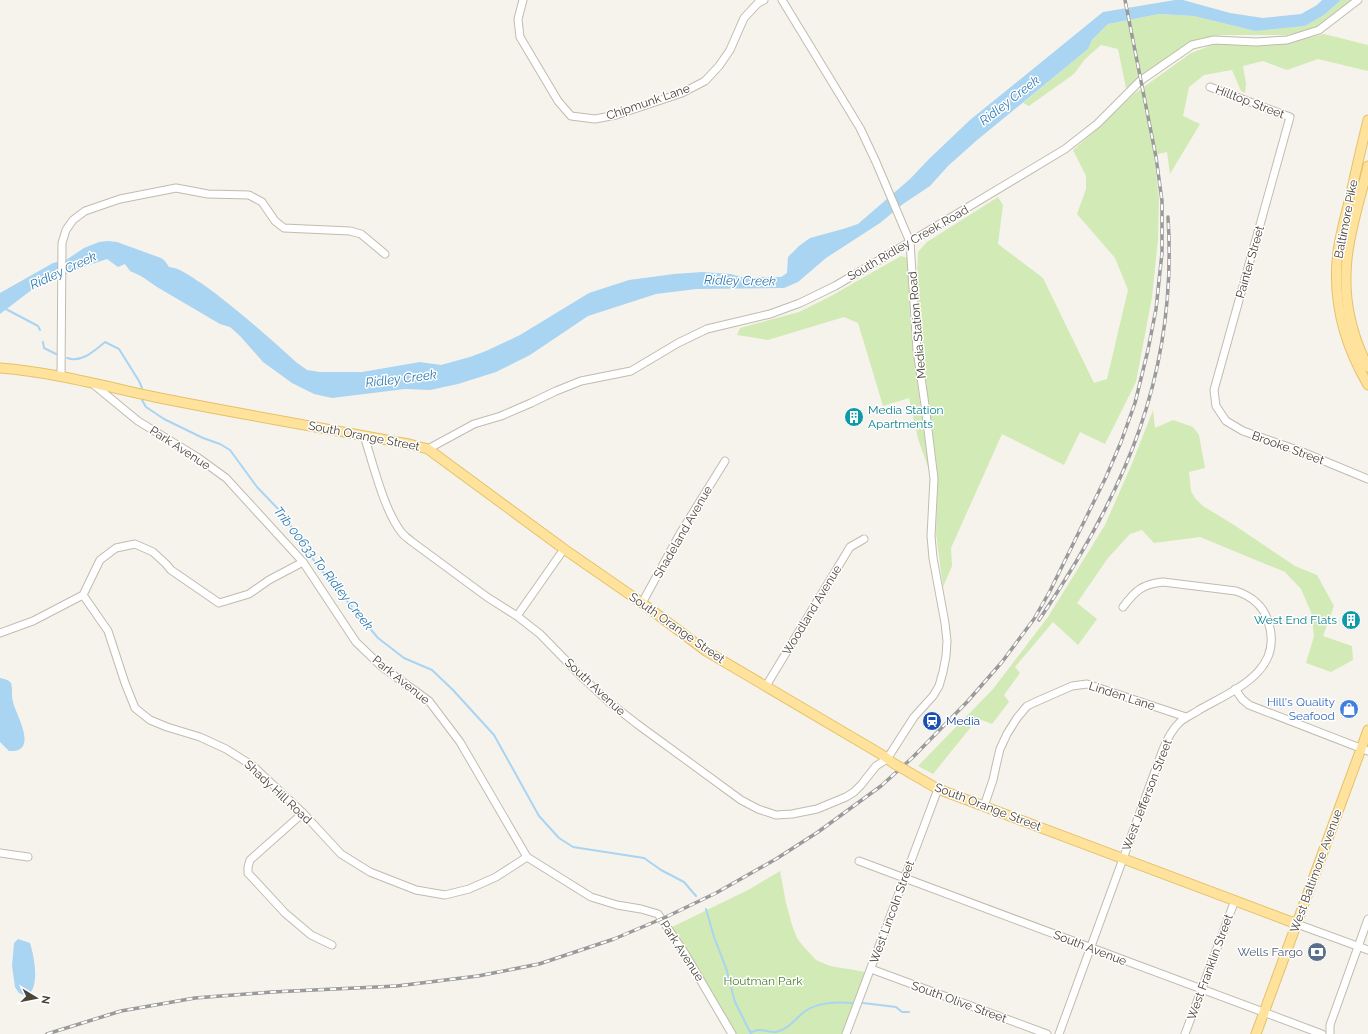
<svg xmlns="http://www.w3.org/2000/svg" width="1368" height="1034" font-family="Raleway,sans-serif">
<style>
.green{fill:#d2eab5}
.water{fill:#a9d4f2}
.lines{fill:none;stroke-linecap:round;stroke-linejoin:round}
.stream{stroke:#a9d4f2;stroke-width:2}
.minor-casing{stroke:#c2bbae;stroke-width:9}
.major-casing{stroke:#e6c16a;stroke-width:11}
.minor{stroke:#fff;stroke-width:7}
.major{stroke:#ffe39c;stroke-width:9}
.rail-casing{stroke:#9a9a9a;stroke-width:3.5}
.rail{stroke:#fff;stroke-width:2;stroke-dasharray:6;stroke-linecap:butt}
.major-bridge-casing{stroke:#e6c16a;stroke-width:11;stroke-linecap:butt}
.major-bridge{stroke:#ffe39c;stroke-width:9}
.labels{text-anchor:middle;stroke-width:3;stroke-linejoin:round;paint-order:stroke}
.street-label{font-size:12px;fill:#4b4439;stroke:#fff}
.culture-label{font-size:12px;fill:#0d838f;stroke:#fff;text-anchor:start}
.shop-label{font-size:12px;fill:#366cbe;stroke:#fff;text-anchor:end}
.transit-label{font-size:12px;fill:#164399;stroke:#fff;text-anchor:start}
.service-label{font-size:12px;fill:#4e5e75;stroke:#fff;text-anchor:end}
.park-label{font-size:12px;fill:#4a7f2a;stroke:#fff}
.water-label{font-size:13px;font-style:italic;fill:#2e7ab2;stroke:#fff}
</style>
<rect width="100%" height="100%" fill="#f6f3ec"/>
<g class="green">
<path d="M1341,0H1352L1319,27L1287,35H1222L1202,38L1185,45L1126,88L1118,49L1101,45L1085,59L1074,74L1029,106L1023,103L1088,49L1092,40L1108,24L1159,14L1194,16L1255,31L1305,26L1324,15Z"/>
<path d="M1324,34L1368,45V71L1318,59L1287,70L1263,61L1243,66L1246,84L1245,93L1241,91L1232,70L1204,75L1189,87L1183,116L1200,124L1170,174L1167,152L1154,155L1159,199L1158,239L1152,297L1136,382L1105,444L1080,432L1064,465L1002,434L951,548L952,566L943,587L936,533L938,476L922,351L917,276L918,252L927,242L998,197L1003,205L998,244L1043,278L1094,383L1107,379L1128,290L1115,258L1077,214L1086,189V176L1073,150L1097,129L1134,94L1191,53L1215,44L1288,43Z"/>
<path d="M901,256L908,258L910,316L913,350L929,470L918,439L909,398L883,406L858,323L844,317L768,340L737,335L740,328L799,312L831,296Z"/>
<path d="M1153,410L1155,428L1173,420L1193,427L1199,435L1205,468L1189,472L1191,491L1195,498L1203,506L1234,525L1295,566L1317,575L1334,606L1323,636L1352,646L1353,660L1331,672L1306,663L1314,636L1311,612L1301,589L1285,572L1200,537L1154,543L1142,530L1130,534L1108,558L1077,603L1097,619L1078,645L1053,622L1015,667L1020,673L1004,695L1009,702L992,724L982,720L971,727L933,774L918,766L993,689L1048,617L1105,525L1131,466Z"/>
<path d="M780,871L786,903L792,925L797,938L803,946L816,960L830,966L866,972L846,1034H732L668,929L750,889Z"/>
</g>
<g class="water">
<path d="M1175,0H1183L1230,13L1263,18L1301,14L1317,5L1322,0H1341L1324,15L1305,26L1255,31L1194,16L1159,14L1108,24L1092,40L1088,49L976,141L948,166L930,186L903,204L880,223L826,258L798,282L784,288L696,289L656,294L588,316L530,355L496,372L458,384L430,390L405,389L332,398L314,394L292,383L263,362L240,336L230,327L220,324L157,287L141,276L130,271L125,264L118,267L107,259L74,270L66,274L59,275L42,282L0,314V293L53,263L66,260L84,248L99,242L108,241L117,242L161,258L165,261L169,267C181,268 191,277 201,283C235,307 266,335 296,362L307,370L320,372H362L420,362L441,365L470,357L486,351L520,335L589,293L629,280L674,274L702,272L731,274L741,277H781L787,273L788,257L799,246L810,238L843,229L858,224L910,179L929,159L970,120L1103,12Z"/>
<path d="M0,678C4,679 8,679 11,683C13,688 11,696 13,702C16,715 40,753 9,751L0,742Z"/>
<path d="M18,939L30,943C34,956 41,989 26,996L19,993L15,987L12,966L14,943Z"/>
</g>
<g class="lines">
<g class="stream">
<path d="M4,308L38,326L40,330"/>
<path d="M43,342L44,348L56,354"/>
<path d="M67,358C82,363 94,351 105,342L119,349L139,381L142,388"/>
<path d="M142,400L146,407L164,419L203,438L220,444L230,450L257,487L282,513L317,565L378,638L404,658L432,670L453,690L494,735L539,816L559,838L573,847L644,858L661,870L684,882L696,896"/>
<path d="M706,909L714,937L726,968L735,1002L751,1034"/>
<path d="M863,1003L896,1007L902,1012H909"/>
<path d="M750,1031L752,1032C761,1027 767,1033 776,1032C788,1030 795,1019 804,1012C817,1002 836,1002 852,1003"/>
</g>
<g class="minor-casing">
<g id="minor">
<path d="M523,0L518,19L520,37L558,101L571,116L595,119L616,115L682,93L705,81L719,66L730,50L744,18L758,3L764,0"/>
<path d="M1210,87L1290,117L1214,390L1216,406L1226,421L1243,431L1300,451L1368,479"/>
<path d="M61,377L62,243L66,230L73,220L85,211L120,199L176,188L208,194L249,195L262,202L275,221L284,228L350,231L361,234L385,254"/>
<path d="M93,384L138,421L197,457L226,478L303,562L356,642L381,666L429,701L460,742L527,857L591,897L617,905L641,909L658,914L684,952L732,1034"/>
<path d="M364,436C373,463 384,511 402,533C404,536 408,538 411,541L487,597L517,616L540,634L583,678L609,702L637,724L741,800L758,809L776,815L792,814L817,809L846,797L854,792L861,785L876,766L887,759L914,717L933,696L939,686L943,672L946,656L947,641L945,623L933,558L931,536L934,479L925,405L917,350L910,242L876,162L860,128L782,0"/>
<path d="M428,449L474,424L501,416L531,403L556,391L581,381L631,371L678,343L707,329L770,314L800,303L835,286L910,242L1065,149L1097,124L1140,81L1192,45L1214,40L1256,42L1287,40L1319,30L1358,0"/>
<path d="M83,595L108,631L125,683L135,708L150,720L167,727L200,737L226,749L253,766L303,813L341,854L370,872L416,890L445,895L469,889L496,877L527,857"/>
<path d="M642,603L681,532L725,461"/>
<path d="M517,616L564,549"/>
<path d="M0,633L33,621L83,595L100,560L116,548L135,544L153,552L166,564L171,570L219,603L249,594L269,580L303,562"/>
<path d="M766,686L850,547L864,539"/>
<path d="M1235,689L1242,699L1249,705L1368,751"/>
<path d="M984,806L993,780L996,766L1000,749L1007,734L1017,718L1027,706L1040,700L1072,686L1087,684L1186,717"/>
<path d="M303,813L250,860L248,867V873L285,913L311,935L332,945"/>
<path d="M0,853L28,857"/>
<path d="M859,861L1322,1034"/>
<path d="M1297,924L1368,950"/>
<path d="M871,969L1047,1034"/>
<path d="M846,1034L938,789"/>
<path d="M1059,1034L1162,752C1166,741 1171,730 1181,721C1186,717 1193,714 1199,710C1234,690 1285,671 1268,621C1263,605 1251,596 1236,591L1163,582C1142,584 1135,591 1123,607"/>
<path d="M1185,1034L1235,900"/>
<path d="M1330,1034V1025L1368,919"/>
</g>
</g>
<g class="major-casing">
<g id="major">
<path d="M1368,120C1362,145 1356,169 1351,194C1346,213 1341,232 1338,251C1332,298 1344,344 1368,385"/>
<path d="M1368,166C1361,196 1350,229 1347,259C1343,296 1351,334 1368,367"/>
<path d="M0,368C52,372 104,386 155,397C239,414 324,428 409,444L428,449L564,549L642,603L706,651L884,756L893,763"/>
<path d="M912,774L938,789L1297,924"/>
<path d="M1256,1034L1368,730"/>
</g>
</g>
<use href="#minor" class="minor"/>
<use href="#major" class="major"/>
<g class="rail-casing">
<g id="rail">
<path d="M1039,620C1125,493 1178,373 1168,217"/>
<path d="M47,1034L121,1011L195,998L272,992L397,986L478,976L539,964L614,939L666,917L716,893L776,859L818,832L881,786L912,758L967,702L1002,662L1034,619L1050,591L1106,477L1121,442L1135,403L1148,350L1156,309L1162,253V201L1156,157L1125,0"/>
</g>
</g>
<use href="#rail" class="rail"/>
<g class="major-bridge-casing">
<path id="major-bridge" d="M893,763L912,774"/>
</g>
<use href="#major-bridge" class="major-bridge"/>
</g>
<defs>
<g id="building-disc" transform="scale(1)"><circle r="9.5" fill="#0f9aa8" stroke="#fff"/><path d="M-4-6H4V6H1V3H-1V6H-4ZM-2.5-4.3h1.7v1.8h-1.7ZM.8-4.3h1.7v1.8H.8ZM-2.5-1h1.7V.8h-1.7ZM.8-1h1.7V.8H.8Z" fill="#fff"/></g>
<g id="shop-disc" transform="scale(1)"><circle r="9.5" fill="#3f7fe0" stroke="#fff"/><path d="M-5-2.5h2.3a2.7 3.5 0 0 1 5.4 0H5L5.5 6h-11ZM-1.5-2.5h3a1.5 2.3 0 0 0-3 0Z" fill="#fff"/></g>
<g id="station-disc" transform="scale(1)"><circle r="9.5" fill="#1a4fb4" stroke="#fff"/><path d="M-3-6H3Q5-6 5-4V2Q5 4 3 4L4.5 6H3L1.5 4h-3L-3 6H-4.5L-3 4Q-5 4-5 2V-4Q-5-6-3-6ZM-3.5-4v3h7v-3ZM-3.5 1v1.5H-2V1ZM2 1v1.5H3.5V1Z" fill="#fff"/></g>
<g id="bank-disc" transform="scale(1)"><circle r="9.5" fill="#5c6f8a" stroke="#fff"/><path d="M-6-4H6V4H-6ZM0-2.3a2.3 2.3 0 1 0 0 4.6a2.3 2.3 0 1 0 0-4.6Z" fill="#fff"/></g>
</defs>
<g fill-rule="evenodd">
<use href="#building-disc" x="854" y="417"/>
<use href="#building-disc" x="1351" y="620"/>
<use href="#shop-disc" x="1349" y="709"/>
<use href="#station-disc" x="932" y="721"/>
<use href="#bank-disc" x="1317" y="952"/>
</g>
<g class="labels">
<g class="street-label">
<text transform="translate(648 102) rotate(-19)" y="4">Chipmunk Lane</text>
<text transform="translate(1250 102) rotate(21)" y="4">Hilltop Street</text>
<text transform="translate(1346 219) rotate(-79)" y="4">Baltimore Pike</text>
<text transform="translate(908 243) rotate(-30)" y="4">South Ridley Creek Road</text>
<text transform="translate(1250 262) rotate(-74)" y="4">Painter Street</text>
<text transform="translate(917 325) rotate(-95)" y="4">Media Station Road</text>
<text transform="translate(364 436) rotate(11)" y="4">South Orange Street</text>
<text transform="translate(180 448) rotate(33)" y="4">Park Avenue</text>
<text transform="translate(1288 448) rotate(20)" y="4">Brooke Street</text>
<text transform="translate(683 532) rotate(-60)" y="4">Shadeland Avenue</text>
<text transform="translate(812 610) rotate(-59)" y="4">Woodland Avenue</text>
<text transform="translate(677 628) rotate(35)" y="4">South Orange Street</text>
<text transform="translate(401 680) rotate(39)" y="4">Park Avenue</text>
<text transform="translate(595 687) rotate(43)" y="4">South Avenue</text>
<text transform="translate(1122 696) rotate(18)" y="4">Linden Lane</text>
<text transform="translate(278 792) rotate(43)" y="4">Shady Hill Road</text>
<text transform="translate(1147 795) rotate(-69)" y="4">West Jefferson Street</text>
<text transform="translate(988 807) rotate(21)" y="4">South Orange Street</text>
<text transform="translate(1316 871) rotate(-70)" y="4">West Baltimore Avenue</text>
<text transform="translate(892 912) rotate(-70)" y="4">West Lincoln Street</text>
<text transform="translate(1090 948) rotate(21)" y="4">South Avenue</text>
<text transform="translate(682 951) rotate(57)" y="4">Park Avenue</text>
<text transform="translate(1210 967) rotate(-70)" y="4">West Franklin Street</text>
<text transform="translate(959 1002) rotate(20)" y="4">South Olive Street</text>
</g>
<g class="culture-label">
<text x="868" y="414">Media Station<tspan x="868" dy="14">Apartments</tspan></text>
<text x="1337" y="624" text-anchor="end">West End Flats</text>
</g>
<g class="shop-label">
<text x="1335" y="706">Hill's Quality<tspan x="1335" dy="14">Seafood</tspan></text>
</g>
<g class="transit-label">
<text x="946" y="725">Media</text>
</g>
<g class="service-label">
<text x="1303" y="956">Wells Fargo</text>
</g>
<g class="park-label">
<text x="763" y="985">Houtman Park</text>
</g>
<g class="water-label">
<text transform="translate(1009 100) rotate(-38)" y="5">Ridley Creek</text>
<text transform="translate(63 270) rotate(-25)" y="5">Ridley Creek</text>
<text transform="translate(740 280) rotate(1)" y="5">Ridley Creek</text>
<text transform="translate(401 378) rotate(-7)" y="5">Ridley Creek</text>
<text transform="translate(324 568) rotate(52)" y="5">Trib 00633 To Ridley Creek</text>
</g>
</g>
<g transform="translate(36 998) rotate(100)" stroke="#ffffff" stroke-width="3" paint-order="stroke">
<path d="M0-3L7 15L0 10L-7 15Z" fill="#4b4439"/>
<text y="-6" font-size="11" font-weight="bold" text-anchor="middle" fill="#4b4439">N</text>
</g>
</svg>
